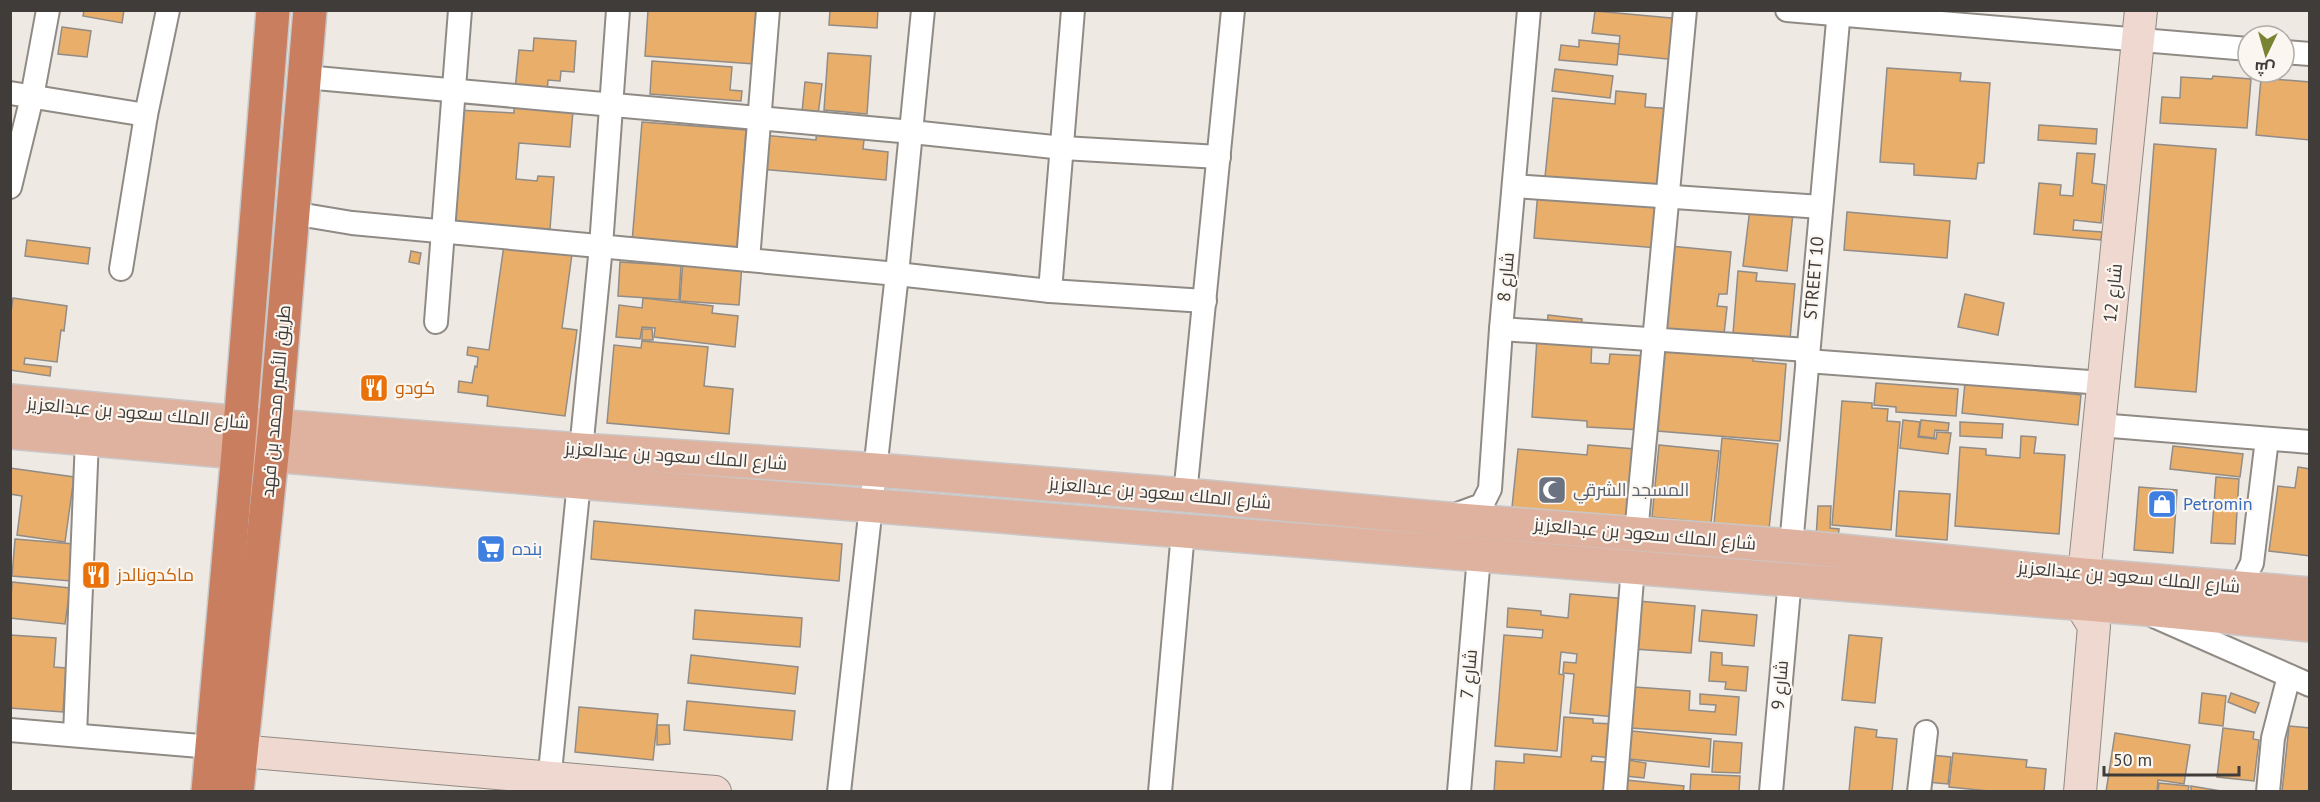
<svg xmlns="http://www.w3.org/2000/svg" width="2320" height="802" font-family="'PT Sans',Cairo,sans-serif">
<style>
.building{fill:#eaae6b;stroke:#918c86;stroke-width:1.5}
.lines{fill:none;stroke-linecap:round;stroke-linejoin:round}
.street-casing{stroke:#908a85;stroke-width:26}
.secondary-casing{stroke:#908a85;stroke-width:34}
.primary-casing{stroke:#c9c8c8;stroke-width:36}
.highway-casing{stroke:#c9c8c8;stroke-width:36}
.street{stroke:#fff;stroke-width:22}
.secondary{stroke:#efd8cf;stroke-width:32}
.primary{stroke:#dfb29f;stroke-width:33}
.highway{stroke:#c97e5f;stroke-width:33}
.labels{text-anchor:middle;stroke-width:4.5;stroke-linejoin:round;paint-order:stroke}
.street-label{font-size:18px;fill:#3f3c3a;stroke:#fcf6f0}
.food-label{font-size:18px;fill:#c56008;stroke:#fcf6f0;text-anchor:start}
.worship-label{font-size:18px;fill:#5b616d;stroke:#fcf6f0;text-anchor:start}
.shop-label{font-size:18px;fill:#366cbe;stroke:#fcf6f0;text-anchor:start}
</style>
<rect width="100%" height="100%" fill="#efe9e3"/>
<g class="building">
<path d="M84,10H124L122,23L83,16Z"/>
<path d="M648,10H758L754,64L645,56Z"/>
<path d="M830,10H878L877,28L829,25Z"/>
<path d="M1595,11L1682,19L1677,60L1618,54L1620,36L1592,33Z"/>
<path d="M62,27L91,31L87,57L58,54Z"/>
<path d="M534,38L576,41L574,72L561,71L560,81L548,80L547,93L515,90L519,50L533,51Z"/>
<path d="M1579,40L1619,44L1617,65L1559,60L1561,45L1579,47Z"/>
<path d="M828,53L871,56L867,114L824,110Z"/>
<path d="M652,61L732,67L730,90L742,91L741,101L650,94Z"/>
<path d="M1887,68L1961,73L1960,81L1990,83L1984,163H1978L1976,179L1914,175V164L1880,162Z"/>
<path d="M1555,69L1613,76L1610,98L1552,91Z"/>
<path d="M2213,76L2251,79L2247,128L2160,123L2162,97L2180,98L2181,77L2212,79Z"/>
<path d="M2261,78L2310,82V140L2256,135Z"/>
<path d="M805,82L822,84L818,115L802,112Z"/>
<path d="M1616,91L1646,94L1645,107L1674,109L1667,189L1545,177L1553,98L1615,104Z"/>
<path d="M514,106L573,111L570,147L519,143L516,179L537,181L538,176L554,177L550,229L449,222L457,110L514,113Z"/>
<path d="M642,122L746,130L737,250L632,242Z"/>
<path d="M2039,125L2097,129L2096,144L2038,140Z"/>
<path d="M817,127L865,131L863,149L888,152L886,180L758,169L761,135L816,140Z"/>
<path d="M2154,144L2216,149L2196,392L2135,387Z"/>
<path d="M2077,153L2095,154L2092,183L2105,185L2101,223L2074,220L2073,230L2102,232L2101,240L2034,234L2039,183L2061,185L2060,195L2073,196Z"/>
<path d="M1538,191L1662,201L1658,248L1534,238Z"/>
<path d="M1750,208L1793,213L1787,271L1743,266Z"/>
<path d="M1847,212L1950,221L1947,258L1844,250Z"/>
<path d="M27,240L90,248L88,264L25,256Z"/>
<path d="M504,245L572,254L562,328L577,330L565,416L487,406L488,396L458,392L459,381L472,383L475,366L477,367L478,357L467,355L468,347L489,350Z"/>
<path d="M1670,246L1731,252L1727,294H1719L1717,306L1727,307L1723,343L1661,336Z"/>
<path d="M411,251L421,253L419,264L409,262Z"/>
<path d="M683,260L742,264L739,305L680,301Z"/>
<path d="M620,262L681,266L679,300L618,296Z"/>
<path d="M1738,271L1757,273L1756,281L1795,284L1790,339L1733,334Z"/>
<path d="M1965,294L2004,303L1998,335L1958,327Z"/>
<path d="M13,298L67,306L64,331L61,330L57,362L25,358L24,364L51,367L50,376L10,370V319Z"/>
<path d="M643,298L713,306L712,313L738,316L735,347L654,337L655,328L642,327L640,339L616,337L619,305L642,308Z"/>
<path d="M1548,315L1582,319L1581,332L1547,328Z"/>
<path d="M642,329H652L653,340H642Z"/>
<path d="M1537,338L1592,341L1591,363L1609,364L1610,354L1648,356L1643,430L1587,427V421L1532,417Z"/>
<path d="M642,341L708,347L704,386L733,389L729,434L607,423L614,345L641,348Z"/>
<path d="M1663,348L1753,355V361L1786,364L1780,441L1657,431Z"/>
<path d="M1876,383L1958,389L1956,416L1896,412V407L1874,405Z"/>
<path d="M1965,383L2081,395L2078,425L1962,413Z"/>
<path d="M1842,401L1872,403V408L1888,409L1887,421L1900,422L1891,530L1832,525Z"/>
<path d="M1903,420L1920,422L1918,437L1936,439L1937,432L1951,433L1948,454L1900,448Z"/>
<path d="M1921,420L1949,423L1948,431L1935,430L1934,438L1919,436Z"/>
<path d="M1960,422L2003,424L2002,438L1960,436Z"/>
<path d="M2021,436L2036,437L2034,453L2065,455L2059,534L1955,526L1960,447L1986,449V455L2020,458Z"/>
<path d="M1722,438L1778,444L1769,529L1714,524Z"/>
<path d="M1588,445L1635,449L1628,528L1511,517L1518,449L1587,455Z"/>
<path d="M1659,445L1719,451L1711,523L1652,517Z"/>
<path d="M2173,446L2243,454L2240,477L2170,469Z"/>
<path d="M2298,467L2310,469V556L2269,551L2278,486L2295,488Z"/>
<path d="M10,468L74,477L65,542L17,535L22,496L10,494Z"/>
<path d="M2216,477L2239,479L2235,544L2211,543Z"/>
<path d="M2139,487L2177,490L2173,553L2134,550Z"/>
<path d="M1899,491L1950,494L1947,540L1896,536Z"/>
<path d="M1818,506H1831L1830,528L1839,529L1838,539L1816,538Z"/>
<path d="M594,521L842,544L839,581L591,559Z"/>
<path d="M15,539L74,544L71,581L12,576Z"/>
<path d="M12,582L70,588L65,624L10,618Z"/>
<path d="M1570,594L1628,599L1617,717L1570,713L1574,674L1563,673L1564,662L1576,663L1577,654L1561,652L1559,674L1564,675L1557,751L1495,746L1504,635L1542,638L1543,630L1507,627L1508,608L1541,611V615L1568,618Z"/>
<path d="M1638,601L1695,606L1691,653L1634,649Z"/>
<path d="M695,610L802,618L800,647L693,639Z"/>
<path d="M1702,610L1757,615L1754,646L1699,641Z"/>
<path d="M10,635L56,638L54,667L66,668L63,712L10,708Z"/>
<path d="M1849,635L1882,638L1875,703L1842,700Z"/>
<path d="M1711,652L1722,653V665L1748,667L1746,691L1725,689L1726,682L1709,681Z"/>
<path d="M691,655L798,667L795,694L688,683Z"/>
<path d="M1634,687L1690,691L1689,710L1715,712L1716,705L1700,704V694L1739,697L1736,735L1631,728Z"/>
<path d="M2202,693L2226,696L2223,726L2199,723Z"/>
<path d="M2231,693L2259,703L2255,713L2228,702Z"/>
<path d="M687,701L795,711L792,740L684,730Z"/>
<path d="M579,707L658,714L653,760L575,752Z"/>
<path d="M1564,717L1593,719V723L1615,724L1613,758L1592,756L1591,761L1615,763L1613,792H1494L1496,761L1524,763V754L1561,757Z"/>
<path d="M657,725H669L670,744L657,745Z"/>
<path d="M2289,726L2310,728V792H2282Z"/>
<path d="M1855,727L1877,730L1876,737L1897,739L1892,792H1849Z"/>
<path d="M2223,728L2254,732L2253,739L2259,740L2254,781L2217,777Z"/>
<path d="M1632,731L1711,739L1709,767L1629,759Z"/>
<path d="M2115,733L2190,745L2184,784L2158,780L2157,792H2106Z"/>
<path d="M1714,741L1742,743L1740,773L1712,772Z"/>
<path d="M1953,753L2027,760L2026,767L2046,769L2044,792H1999L1949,787Z"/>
<path d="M1931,755L1951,757L1948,784L1927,782Z"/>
<path d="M1628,760L1646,763L1644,778L1625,776Z"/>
<path d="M1691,774L1740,776L1739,792H1690Z"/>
<path d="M1626,780L1684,786L1683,792H1624Z"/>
<path d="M2159,783L2189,786L2188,792H2158Z"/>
<path d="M2191,786L2227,792H2191Z"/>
</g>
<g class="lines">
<g class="street-casing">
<g id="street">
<path d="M1787,10L2248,49"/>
<path d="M2284,52L2310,54"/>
<path d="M305,77L912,132L1063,148L1219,157"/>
<path d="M10,93L146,115"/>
<path d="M1514,186L1821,207"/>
<path d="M10,187L32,97L48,10"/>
<path d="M292,213L352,223L897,274L1050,291L1205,301"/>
<path d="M748,260L768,10"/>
<path d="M121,269L146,115L168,10"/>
<path d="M1050,291L1073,10"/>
<path d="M436,322L460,10"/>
<path d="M1501,329L1808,350"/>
<path d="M1807,361L2103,383"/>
<path d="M2099,425L2310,442"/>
<path d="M581,450L601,246L618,10"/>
<path d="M1185,495L1233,10"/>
<path d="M1452,516L1482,505L1490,489L1501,329L1529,10"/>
<path d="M1636,534L1685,10"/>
<path d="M1791,546L1839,10"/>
<path d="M2240,587L2252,563L2267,439"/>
<path d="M2156,617L2310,685"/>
<path d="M10,730L212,747"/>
<path d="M75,735L87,439"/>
<path d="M548,792L579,482"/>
<path d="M839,792L897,274L923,10"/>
<path d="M1160,792L1183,532"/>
<path d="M1459,792L1479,556"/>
<path d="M1615,792L1633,567"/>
<path d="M1771,792L1790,579"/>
<path d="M1919,792L1926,732"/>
<path d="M2268,792L2273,738L2289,676"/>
</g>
</g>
<g class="secondary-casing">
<g id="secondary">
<path d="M2084,575L2141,10"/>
<path d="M240,751L715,792"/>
<path d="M2080,792L2094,626L2081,605"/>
</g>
</g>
<g class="primary-casing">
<g id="primary">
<path d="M10,401L275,426L581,450L876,470L1185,495L1446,519L1791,546L2084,575L2310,594"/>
<path d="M10,432L579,482L2136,608L2310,625"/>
</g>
</g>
<g class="highway-casing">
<g id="highway">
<path d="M208,792L238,452L273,10"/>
<path d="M237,792L275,426L310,10"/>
</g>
</g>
<use href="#street" class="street"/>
<use href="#secondary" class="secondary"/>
<use href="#primary" class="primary"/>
<use href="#highway" class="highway"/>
</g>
<defs>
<g id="restaurant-square" transform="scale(1.5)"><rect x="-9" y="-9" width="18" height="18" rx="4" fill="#e8710a" stroke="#fcf6f0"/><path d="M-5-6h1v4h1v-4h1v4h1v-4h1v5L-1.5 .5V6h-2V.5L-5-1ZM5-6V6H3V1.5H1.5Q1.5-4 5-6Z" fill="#fff"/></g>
<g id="mosque-square" transform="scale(1.5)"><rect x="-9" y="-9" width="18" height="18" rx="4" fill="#6b7280" stroke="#fcf6f0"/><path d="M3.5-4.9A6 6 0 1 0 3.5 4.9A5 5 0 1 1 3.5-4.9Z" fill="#fff"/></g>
<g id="shop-square" transform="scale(1.5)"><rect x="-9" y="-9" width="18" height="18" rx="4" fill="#3f7fe0" stroke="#fcf6f0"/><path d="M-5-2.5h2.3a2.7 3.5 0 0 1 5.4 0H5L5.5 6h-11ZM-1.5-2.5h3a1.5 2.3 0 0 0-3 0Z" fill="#fff"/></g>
<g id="supermarket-square" transform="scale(1.5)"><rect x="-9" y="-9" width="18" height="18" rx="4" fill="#3f7fe0" stroke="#fcf6f0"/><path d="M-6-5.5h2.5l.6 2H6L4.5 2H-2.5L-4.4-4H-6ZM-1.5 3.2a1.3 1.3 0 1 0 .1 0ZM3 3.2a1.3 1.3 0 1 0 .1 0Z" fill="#fff"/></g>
</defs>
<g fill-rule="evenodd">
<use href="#restaurant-square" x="374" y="388"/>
<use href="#mosque-square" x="1552" y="490"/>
<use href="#shop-square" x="2162" y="504"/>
<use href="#supermarket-square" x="491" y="549"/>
<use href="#restaurant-square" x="96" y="575"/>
</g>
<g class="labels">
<g class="street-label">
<text transform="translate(1506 277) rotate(-85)" y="6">شارع 8</text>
<text transform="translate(1814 278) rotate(-85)" y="6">STREET 10</text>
<text transform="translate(2113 293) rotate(-84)" y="6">شارع 12</text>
<text transform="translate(276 401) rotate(-85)" y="6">طريق الأمير محمد بن فهد</text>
<text transform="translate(138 413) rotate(5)" y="6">شارع الملك سعود بن عبدالعزيز</text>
<text transform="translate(676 456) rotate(4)" y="6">شارع الملك سعود بن عبدالعزيز</text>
<text transform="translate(1160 493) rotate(5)" y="6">شارع الملك سعود بن عبدالعزيز</text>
<text transform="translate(1645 534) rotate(5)" y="6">شارع الملك سعود بن عبدالعزيز</text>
<text transform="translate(2129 577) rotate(5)" y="6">شارع الملك سعود بن عبدالعزيز</text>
<text transform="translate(1469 674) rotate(-85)" y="6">شارع 7</text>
<text transform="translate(1780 685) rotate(-85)" y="6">شارع 9</text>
</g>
<g class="food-label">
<text x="395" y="394">كودو</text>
<text x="117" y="581">ماكدونالدز</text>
</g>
<g class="worship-label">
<text x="1573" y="496">المسجد الشرقي</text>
</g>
<g class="shop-label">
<text x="2183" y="510">Petromin</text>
<text x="512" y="555">بنده</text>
</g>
</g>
<rect width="2320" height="802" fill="none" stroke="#3f3c3a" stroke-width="24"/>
<g transform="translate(2266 54) rotate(185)"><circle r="28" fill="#fcf6f0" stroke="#b0aca7" stroke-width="1.5"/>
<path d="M0-4.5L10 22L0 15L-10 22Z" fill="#788431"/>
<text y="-9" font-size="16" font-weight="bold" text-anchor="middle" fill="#3f3c3a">ش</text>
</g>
<path d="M2104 766v9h135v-9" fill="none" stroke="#3f3c3a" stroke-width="3"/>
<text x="2113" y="766" font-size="18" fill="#3f3c3a" stroke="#fcf6f0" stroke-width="4.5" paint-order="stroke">50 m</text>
</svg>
